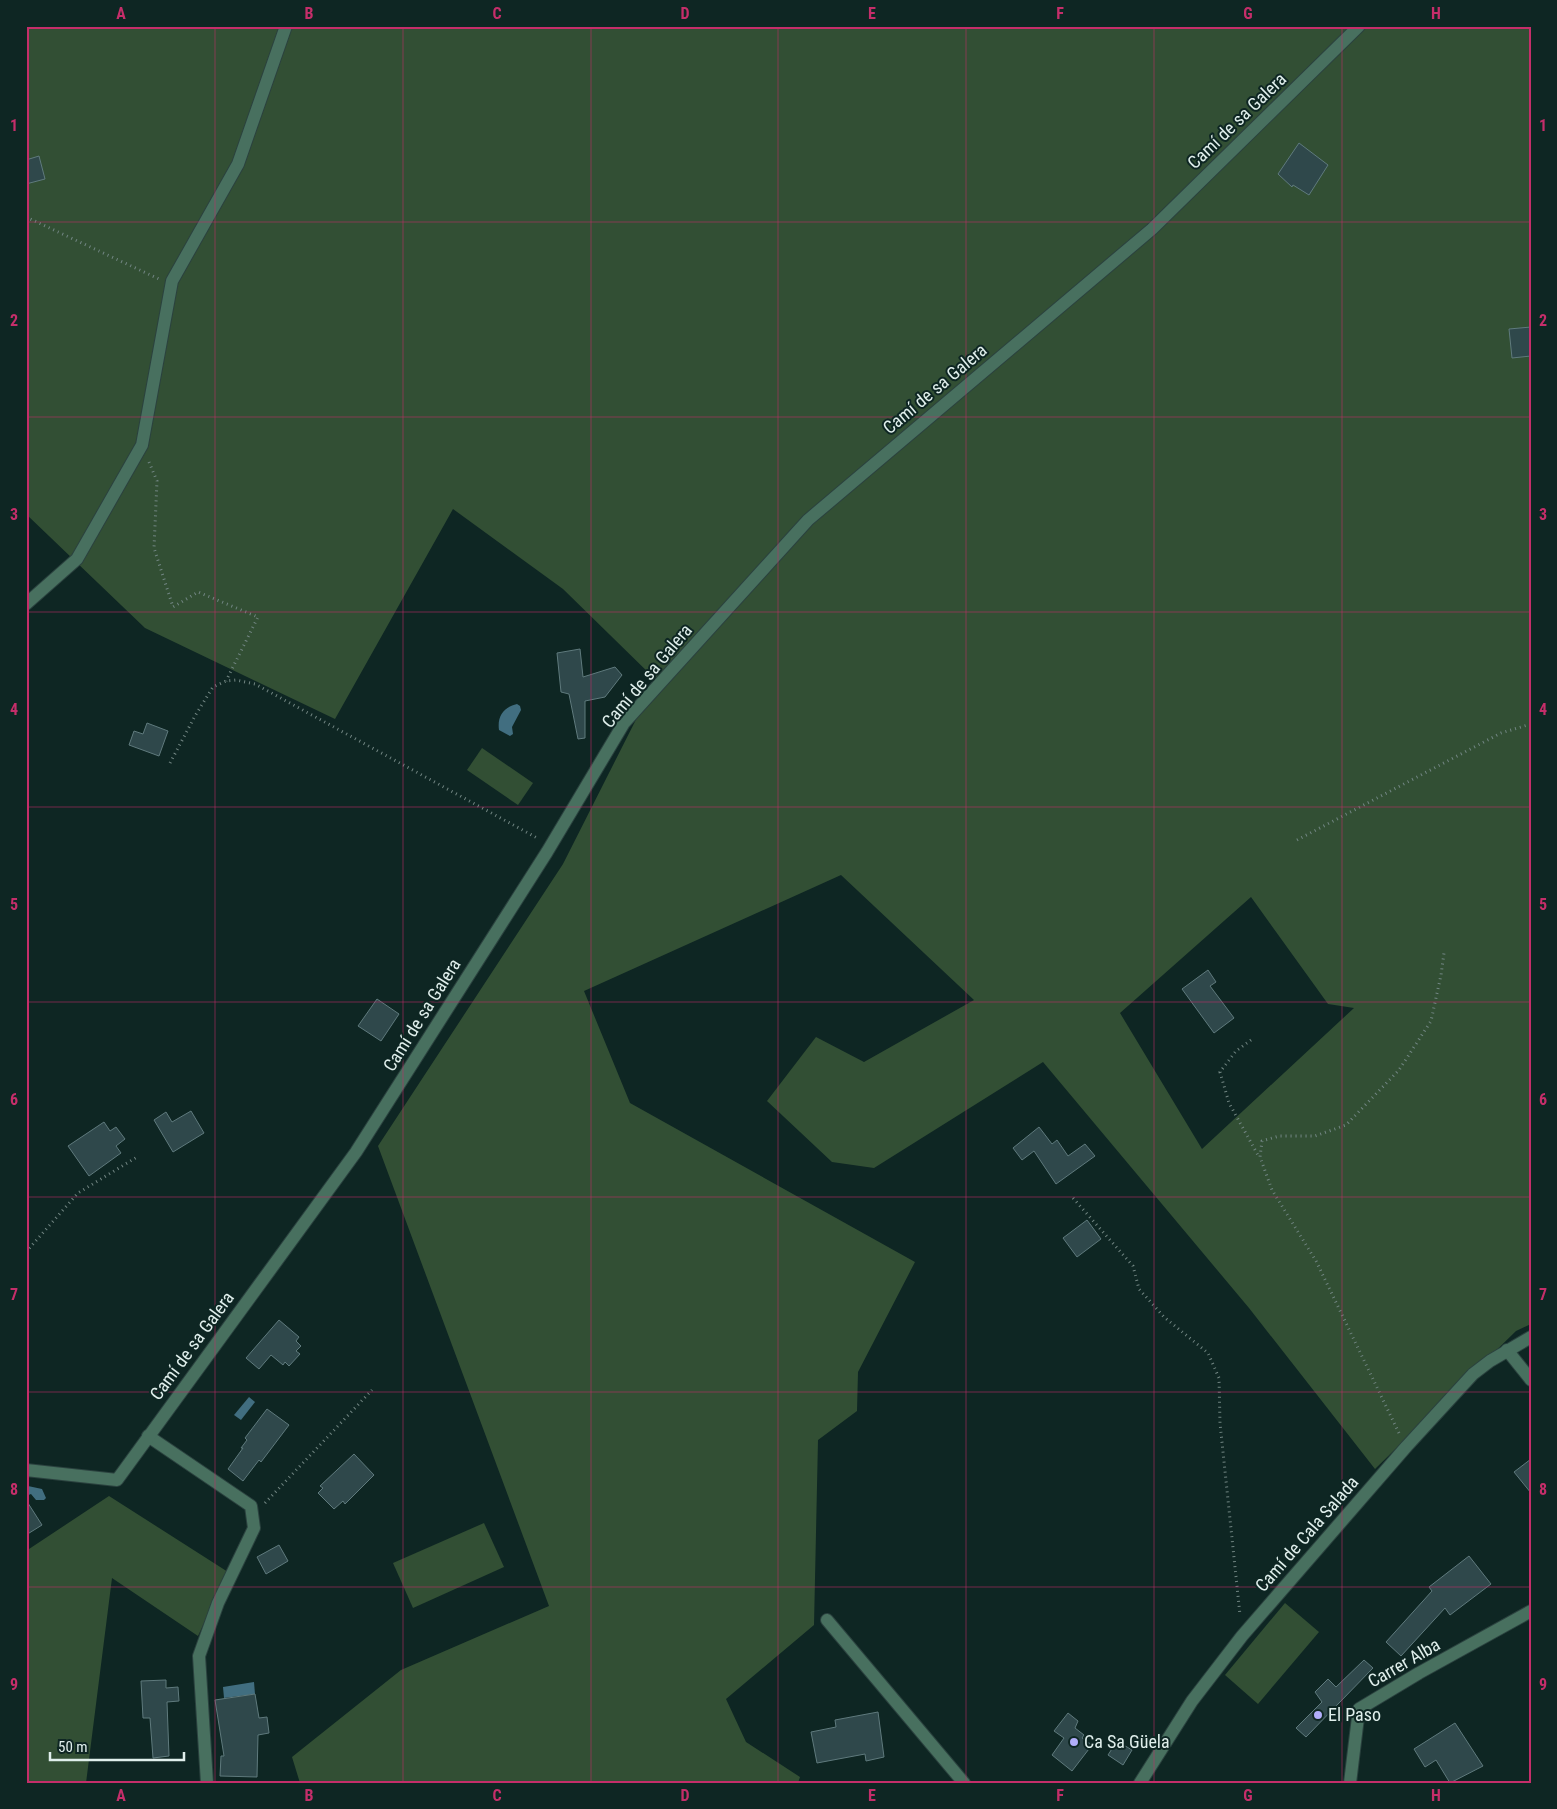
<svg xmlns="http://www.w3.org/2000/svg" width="1557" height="1809" font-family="'Roboto Condensed',sans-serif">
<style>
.green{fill:#324f34;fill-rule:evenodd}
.water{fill:#416e80}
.building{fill:#2f484b;stroke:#5f7a7d}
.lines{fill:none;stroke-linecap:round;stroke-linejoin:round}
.street-casing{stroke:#2b423f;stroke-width:14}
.path{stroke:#728683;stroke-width:3;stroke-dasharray:1 4;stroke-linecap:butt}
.street{stroke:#48705f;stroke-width:12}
.grid{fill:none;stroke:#c52e6a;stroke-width:1;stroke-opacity:0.55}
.poi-dot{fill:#b1adfa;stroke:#0e2623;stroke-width:2}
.labels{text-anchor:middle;stroke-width:4;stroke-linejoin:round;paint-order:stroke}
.street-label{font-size:18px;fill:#e0efec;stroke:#0e2623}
.poi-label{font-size:18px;fill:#e0efec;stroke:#0e2623;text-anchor:start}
.neatline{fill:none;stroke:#c52e6a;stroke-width:2}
.grid-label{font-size:16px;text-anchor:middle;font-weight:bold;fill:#c52e6a}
</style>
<rect width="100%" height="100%" fill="#0e2623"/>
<g class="green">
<path d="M26,26H1531V1324L1516,1331L1375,1469L1249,1308L1043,1062L874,1168L832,1162L767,1101L816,1037L864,1062L974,1000L841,875L584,991L630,1103L915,1262L858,1372L857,1411L818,1440L814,1625L726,1699L746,1742L800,1777L798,1783H300L292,1757L401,1670L549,1606L378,1146L563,864L656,680L563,589L453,509L335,719L145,628L26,514ZM1251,897L1328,1004L1354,1008L1202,1149L1120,1013Z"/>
<path d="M482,748L533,783L518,805L467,770Z"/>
<path d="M109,1496L228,1572L198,1636L112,1578L86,1783H27L26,1551Z"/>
<path d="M484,1523L504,1567L413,1608L393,1563Z"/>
<path d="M1285,1603L1319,1632L1258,1704L1225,1675Z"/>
</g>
<g class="water">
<path d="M517,704L520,706L521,710L512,727L513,734L510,736L499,730C497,716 504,707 517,704Z"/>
<path d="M249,1397L255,1402L241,1420L234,1415Z"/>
<path d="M28,1486L42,1489L46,1498L44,1500H36L31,1494L26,1496V1487Z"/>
<path d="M254,1682L255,1694L224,1698L223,1687Z"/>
</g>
<g class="building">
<path d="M1299,143L1328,165L1309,195L1293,185L1292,187L1278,174Z"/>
<path d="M39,156L45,179L26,184V160Z"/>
<path d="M1531,327V356L1512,358L1509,329Z"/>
<path d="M580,649L583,677L615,667L622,675L605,697L585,701V738L578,739L569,694L561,692L557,653Z"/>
<path d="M147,723L168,731L159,756L129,745L134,731L143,734Z"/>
<path d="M1208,970L1216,982L1210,986L1234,1018L1214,1033L1182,989Z"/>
<path d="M377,999L399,1014L381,1041L358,1026Z"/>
<path d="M191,1111L204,1133L173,1152L154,1120L166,1112L172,1122Z"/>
<path d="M104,1122L110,1131L116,1127L125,1139L116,1146L121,1153L89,1176L68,1146Z"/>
<path d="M1039,1127L1052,1144L1057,1140L1068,1156L1085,1144L1095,1156L1056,1184L1034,1151L1022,1160L1013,1148Z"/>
<path d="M1087,1220L1101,1239L1077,1257L1063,1238Z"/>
<path d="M279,1320L299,1337L296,1341L301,1346L296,1351L300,1354L289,1366L285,1362L283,1365L271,1355L259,1369L246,1358Z"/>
<path d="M267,1409L289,1425L261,1462L259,1460L243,1481L228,1469L243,1448H241L247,1440L245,1438Z"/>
<path d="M354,1454L374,1475L345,1504L343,1501L334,1509L318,1493L323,1488L320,1486Z"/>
<path d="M1531,1459V1493L1514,1472Z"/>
<path d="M26,1500L42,1525L26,1535Z"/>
<path d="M279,1545L288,1561L266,1574L257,1557Z"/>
<path d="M1469,1556L1491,1584L1450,1615L1445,1608L1401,1656L1386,1642L1432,1591L1429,1587Z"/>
<path d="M1364,1660L1373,1668L1306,1737L1296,1728L1322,1702L1315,1692L1328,1679L1336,1687Z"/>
<path d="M166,1680V1688L178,1687L179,1701L167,1702L169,1756L153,1758L150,1718H143L141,1681Z"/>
<path d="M255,1694L259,1718L267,1717L269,1733L258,1735L257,1777L220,1776L221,1756H224L215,1700Z"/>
<path d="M878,1712L884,1757L866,1761L865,1754L817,1763L811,1732L836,1727L835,1720Z"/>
<path d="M1068,1713L1078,1721L1075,1728L1084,1735L1082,1738L1092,1745L1072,1771L1052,1755L1064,1738L1054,1731Z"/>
<path d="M1455,1723L1483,1766L1450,1783L1436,1760L1425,1767L1414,1749Z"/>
<path d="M1117,1741L1132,1750L1123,1765L1108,1755Z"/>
</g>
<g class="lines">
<g class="street-casing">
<g id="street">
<path d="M26,604L77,559L142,445L172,281L238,164L286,26"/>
<path d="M1507,1350L1531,1380"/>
<path d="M148,1436L251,1506L254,1528L218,1603L199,1656L207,1783"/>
<path d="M26,1470L117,1480L356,1152L547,852L624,723L808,520L1152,229L1359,26"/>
<path d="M827,1620L964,1783"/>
<path d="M1140,1783L1192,1701L1242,1636L1406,1447L1473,1374L1490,1361L1531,1337"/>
<path d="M1350,1783L1359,1709L1419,1673L1531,1611"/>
</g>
</g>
<g class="path">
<path d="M26,217L159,279"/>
<path d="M149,462L157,481L154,548L173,607L198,592L258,617L226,681"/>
<path d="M170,763L195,716L213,687L226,681L236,680L255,684L539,839"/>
<path d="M1297,840L1501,733L1531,724"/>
<path d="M1251,1040L1236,1051L1220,1072L1229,1103L1259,1157"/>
<path d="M1073,1198L1133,1266L1139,1289L1164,1317L1208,1353L1219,1378L1220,1423L1240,1615"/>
<path d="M26,1252L78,1193L137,1157"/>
<path d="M1399,1433L1316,1261L1272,1190L1260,1157L1262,1141L1279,1136H1315L1346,1125L1399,1070L1431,1021L1441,975L1444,953"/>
<path d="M265,1503L372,1390"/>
</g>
<use href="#street" class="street"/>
</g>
<path class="grid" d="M215,26V1783M403,26V1783M591,26V1783M778,26V1783M966,26V1783M1154,26V1783M1342,26V1783M26,222H1531M26,417H1531M26,612H1531M26,807H1531M26,1002H1531M26,1197H1531M26,1392H1531M26,1587H1531"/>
<g class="poi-dot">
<circle cx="1318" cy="1715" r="5"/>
<circle cx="1074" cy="1742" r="5"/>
</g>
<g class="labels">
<g class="street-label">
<text transform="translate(1237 121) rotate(-44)" y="6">Camí de sa Galera</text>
<text transform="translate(935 389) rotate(-40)" y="6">Camí de sa Galera</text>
<text transform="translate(647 676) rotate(-50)" y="6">Camí de sa Galera</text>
<text transform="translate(422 1015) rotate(-58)" y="6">Camí de sa Galera</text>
<text transform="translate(192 1346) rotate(-54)" y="6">Camí de sa Galera</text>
<text transform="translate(1307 1534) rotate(-49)" y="6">Camí de Cala Salada</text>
<text transform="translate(1404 1663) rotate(-30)" y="6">Carrer Alba</text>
</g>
<g class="poi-label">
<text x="1328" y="1721">El Paso</text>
<text x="1084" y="1748">Ca Sa Güela</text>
</g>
</g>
<rect width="1557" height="1809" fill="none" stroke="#0e2623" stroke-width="55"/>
<path d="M50 1752v8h134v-8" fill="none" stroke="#e0efec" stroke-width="2.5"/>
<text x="58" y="1752" font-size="15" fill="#e0efec" stroke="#0e2623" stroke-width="4" paint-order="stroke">50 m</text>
<rect x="28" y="28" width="1502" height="1754" class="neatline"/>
<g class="grid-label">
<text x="121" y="19">A</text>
<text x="309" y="19">B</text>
<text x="497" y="19">C</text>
<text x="685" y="19">D</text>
<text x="872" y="19">E</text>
<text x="1060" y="19">F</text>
<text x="1248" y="19">G</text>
<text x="1436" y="19">H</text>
<text x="14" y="131">1</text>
<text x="1543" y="131">1</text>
<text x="14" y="326">2</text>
<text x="1543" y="326">2</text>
<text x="14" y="520">3</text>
<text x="1543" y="520">3</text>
<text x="14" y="715">4</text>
<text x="1543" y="715">4</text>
<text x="14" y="910">5</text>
<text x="1543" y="910">5</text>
<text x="14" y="1105">6</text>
<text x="1543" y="1105">6</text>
<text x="14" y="1300">7</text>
<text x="1543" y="1300">7</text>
<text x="14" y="1495">8</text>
<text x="1543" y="1495">8</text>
<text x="14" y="1690">9</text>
<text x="1543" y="1690">9</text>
<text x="121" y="1801">A</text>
<text x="309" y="1801">B</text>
<text x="497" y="1801">C</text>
<text x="685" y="1801">D</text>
<text x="872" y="1801">E</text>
<text x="1060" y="1801">F</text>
<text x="1248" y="1801">G</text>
<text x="1436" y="1801">H</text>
</g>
</svg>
